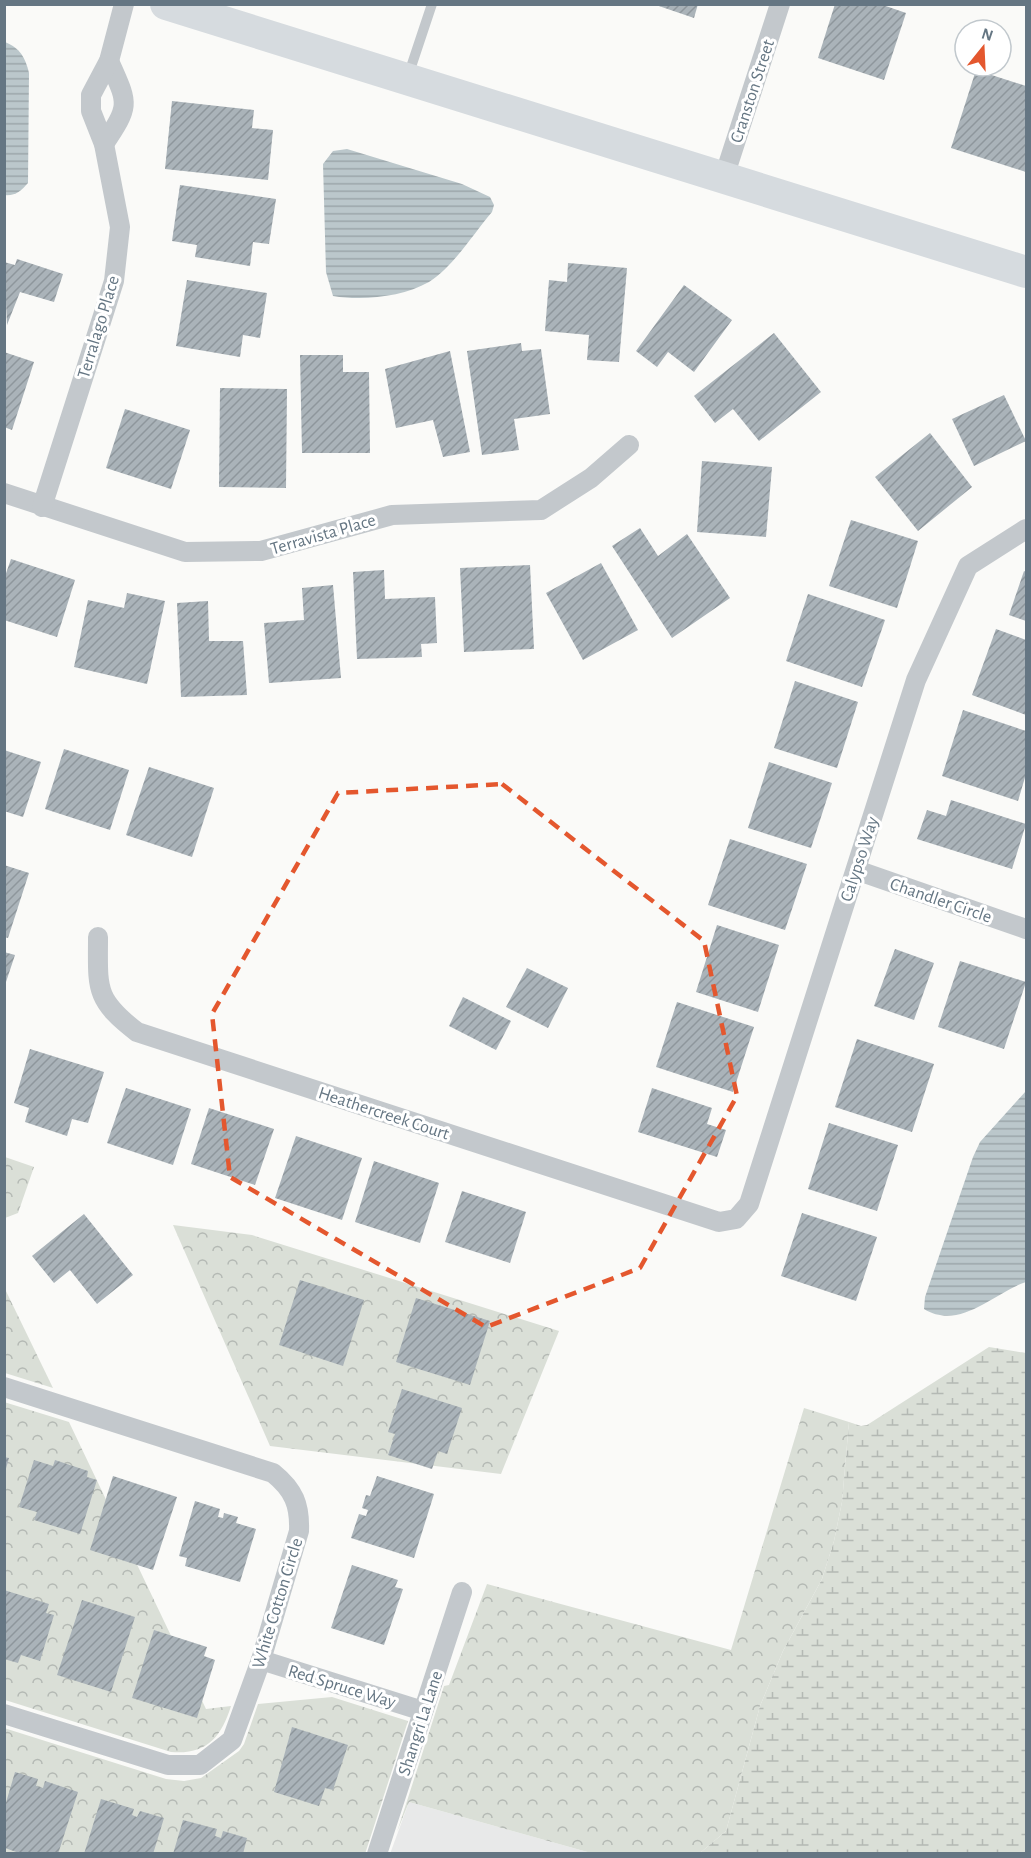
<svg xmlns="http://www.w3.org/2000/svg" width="1031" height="1858" font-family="'Alegreya Sans',sans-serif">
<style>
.built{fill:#e8e9e9}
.forest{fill:url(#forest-crowns)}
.wetland{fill:url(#wetland-marsh)}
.water{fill:url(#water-rules)}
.building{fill:url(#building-hatch)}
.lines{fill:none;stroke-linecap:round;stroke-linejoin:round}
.service{stroke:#c3c8cc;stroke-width:10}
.minor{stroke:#c3c8cc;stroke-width:20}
.primary{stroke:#d6dbdf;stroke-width:32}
.marked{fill:none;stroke:#e4572e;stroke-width:4.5;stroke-dasharray:12 8;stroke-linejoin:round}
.labels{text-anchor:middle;stroke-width:6;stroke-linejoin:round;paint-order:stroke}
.street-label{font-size:18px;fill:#657683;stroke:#fff}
</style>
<defs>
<pattern id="forest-crowns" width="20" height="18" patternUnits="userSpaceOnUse" patternTransform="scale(1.5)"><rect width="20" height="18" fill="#dadfd7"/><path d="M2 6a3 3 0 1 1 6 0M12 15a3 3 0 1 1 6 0" fill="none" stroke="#b4b9b4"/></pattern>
<pattern id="wetland-marsh" width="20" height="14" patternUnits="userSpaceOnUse" patternTransform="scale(1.5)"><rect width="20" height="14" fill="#dadfd7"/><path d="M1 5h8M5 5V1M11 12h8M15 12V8" fill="none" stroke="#b4b9b4"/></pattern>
<pattern id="water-rules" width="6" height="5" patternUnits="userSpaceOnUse" patternTransform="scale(1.5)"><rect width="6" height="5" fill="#bbc7cb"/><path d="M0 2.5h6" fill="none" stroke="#9ca6aa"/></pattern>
<pattern id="building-hatch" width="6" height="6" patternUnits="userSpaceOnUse" patternTransform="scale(1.5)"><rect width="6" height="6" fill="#aab3b9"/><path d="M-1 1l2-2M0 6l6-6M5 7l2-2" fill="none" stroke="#8e969c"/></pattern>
</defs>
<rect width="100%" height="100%" fill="#fafaf8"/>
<path class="built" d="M409,1802L591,1853L390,1854Z"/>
<g class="forest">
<path d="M5,1157L34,1167L18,1213L5,1218Z"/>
<path d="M173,1225L252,1235L559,1331L501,1474L270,1446Z"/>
<path d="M4,1287L53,1388L5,1373Z"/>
<path d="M4,1402L69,1422L206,1709L231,1706C221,1738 206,1755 171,1752L5,1700Z"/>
<path d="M804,1408L849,1422L842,1502L834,1541L822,1579L783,1651L760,1706L726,1831L700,1853H591L409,1802L397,1832L444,1686L449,1685L487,1584L731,1650Z"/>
<path d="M332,1697L408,1721L365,1854L5,1853L4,1728L166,1779L184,1781L201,1778L239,1751L244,1744L258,1704Z"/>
</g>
<path class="wetland" d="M989,1347L1026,1353V1853H700L726,1831L760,1706L783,1651L822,1579L834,1541L842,1502L849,1422L861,1426L867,1425Z"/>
<g class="water">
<path d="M5,42C20,48 25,57 29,73L28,183C21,191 16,196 4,195Z"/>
<path d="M347,149L462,184L490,197L494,205L492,212C473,234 454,266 429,282C402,297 363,301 333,296L326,272L323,164L333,151Z"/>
<path d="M1026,1091V1282C993,1293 960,1331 924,1309L925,1297L973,1157L980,1142Z"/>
</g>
<g class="building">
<path d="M653,4H698L694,18Z"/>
<path d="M835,4H880L906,13L884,80L818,58Z"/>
<path d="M976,70L1026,86V172L951,148Z"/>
<path d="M172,101L254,110L252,128L273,130L268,180L165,169Z"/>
<path d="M180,185L276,199L269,244L253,242L250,266L195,257L197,245L172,241Z"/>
<path d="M17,259L63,274L54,302L20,292L7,325L4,262L15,265Z"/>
<path d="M568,263L627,268L619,362L587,360L589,335L545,331L549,280L567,282Z"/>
<path d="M187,280L267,293L260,338L243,335L240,357L176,346Z"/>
<path d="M684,285L732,320L694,372L668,352L657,367L636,351Z"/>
<path d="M774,333L821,392L759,441L733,409L715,423L694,396Z"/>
<path d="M521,343L522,351L541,349L550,414L514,419L519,450L482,455L467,351Z"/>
<path d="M450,351L470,452L443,457L433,420L396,428L385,369Z"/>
<path d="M4,352L34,362L12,430L4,427Z"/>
<path d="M300,355H343V372H369L370,453H302Z"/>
<path d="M220,388L287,389L286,488L219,487Z"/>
<path d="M1004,395L1026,441L974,466L952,419Z"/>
<path d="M125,409L190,430L171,489L106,468Z"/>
<path d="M930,433L972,487L918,531L875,477Z"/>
<path d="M702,461L772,467L766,537L697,532Z"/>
<path d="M851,520L918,541L897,608L829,586Z"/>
<path d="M640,528L658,556L687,534L730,598L672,638L612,546Z"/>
<path d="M11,559L75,580L57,637L4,620V579Z"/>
<path d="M601,563L638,630L583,660L546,593Z"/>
<path d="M530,565L534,649L464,652L460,568Z"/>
<path d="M384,570L385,599L435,597L437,643L421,644L422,657L357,659L353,572Z"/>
<path d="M1024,571L1026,572V621L1009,615Z"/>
<path d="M333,585L341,678L269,683L264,623L304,620L302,588Z"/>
<path d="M127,593L165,601L147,684L74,667L88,600L124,608Z"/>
<path d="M808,594L885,620L862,687L786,661Z"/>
<path d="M208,601L209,641H243L247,695L181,697L177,603Z"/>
<path d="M996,629L1026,640V715L972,695Z"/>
<path d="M795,681L858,702L837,768L774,748Z"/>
<path d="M963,710L1026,731V774L1018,801L942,776Z"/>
<path d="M64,749L129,770L110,830L45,809Z"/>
<path d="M4,750L41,762L23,817L4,811Z"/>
<path d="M769,762L832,783L811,848L748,828Z"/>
<path d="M149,767L214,788L192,857L126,835Z"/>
<path d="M951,800L1026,824L1012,869L917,839L927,810L946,816Z"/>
<path d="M730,839L807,864L785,930L708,905Z"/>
<path d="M4,865L29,873L8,938L4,937Z"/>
<path d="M717,925L779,945L758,1012L696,992Z"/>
<path d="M895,949L934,963L914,1020L874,1006Z"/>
<path d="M4,952L15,955L5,985H4Z"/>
<path d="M960,961L1026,982L1004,1049L938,1027Z"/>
<path d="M527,968L568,988L548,1028L506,1007Z"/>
<path d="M463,997L511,1021L496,1050L449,1026Z"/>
<path d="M677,1002L754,1027L733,1092L656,1067Z"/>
<path d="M857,1039L934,1064L912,1132L835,1107Z"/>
<path d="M30,1049L104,1072L88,1123L72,1119L67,1136L25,1122L29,1108L14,1103Z"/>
<path d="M126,1088L191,1109L173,1165L107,1143Z"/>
<path d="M652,1088L712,1108L707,1124L726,1130L717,1157L638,1132Z"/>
<path d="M209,1108L274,1129L255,1185L191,1164Z"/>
<path d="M829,1123L898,1145L877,1211L808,1189Z"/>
<path d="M296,1136L362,1158L342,1220L275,1198Z"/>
<path d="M374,1161L439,1183L420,1243L355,1222Z"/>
<path d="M462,1191L526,1212L510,1263L445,1242Z"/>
<path d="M802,1213L877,1237L856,1301L781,1276Z"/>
<path d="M84,1214L133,1275L97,1304L70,1270L54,1283L32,1256Z"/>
<path d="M300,1280L364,1300L343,1366L279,1345Z"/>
<path d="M416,1298L490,1321L470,1385L396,1362Z"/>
<path d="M402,1389L462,1408L447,1454L438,1451L432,1469L388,1455L395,1434L388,1432Z"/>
<path d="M4,1457L9,1458L5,1472H4Z"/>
<path d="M34,1460L53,1466L55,1460L88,1471L87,1477L97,1480L80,1534L34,1520L37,1512L19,1507Z"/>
<path d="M113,1476L177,1497L153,1570L90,1550Z"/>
<path d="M377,1476L434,1494L414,1558L351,1538L359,1514L366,1516L368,1510L362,1508L366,1495L370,1496Z"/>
<path d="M195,1501L220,1509L218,1517L223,1518L224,1513L238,1517L236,1523L256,1529L240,1582L185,1566L187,1558L179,1556Z"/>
<path d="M352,1565L398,1580L395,1587L403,1589L384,1645L331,1628Z"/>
<path d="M4,1590L49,1604L46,1613L54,1615L40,1661L21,1655L18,1663L4,1659Z"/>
<path d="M82,1600L135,1617L111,1692L57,1675Z"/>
<path d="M154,1630L207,1647L204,1656L215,1660L197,1718L132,1698Z"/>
<path d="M292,1727L348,1745L333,1790L325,1788L319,1806L274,1792Z"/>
<path d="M15,1772L38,1779L36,1786L43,1788L45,1781L78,1792L58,1854H22L5,1848V1806Z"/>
<path d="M101,1799L134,1809L132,1815L137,1817L140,1811L164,1818L153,1854H84Z"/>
<path d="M183,1820L217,1829L215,1836L221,1838L223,1831L247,1838L243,1854H173Z"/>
</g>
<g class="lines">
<path class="service" d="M408,76L432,4"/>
<g class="minor">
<path d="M104,144C131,104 128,104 109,61"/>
<path d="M724,177L780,4"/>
<path d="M4,493L185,552L261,551L392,515L541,510L591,478L629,445"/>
<path d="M42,507L114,281L120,227L104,144L91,111V95L109,61L124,4"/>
<path d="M856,870L1026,929"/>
<path d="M98,937C98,988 94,999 137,1032L719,1222L736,1219L749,1204L916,680L968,566L1026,529"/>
<path d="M4,1387L273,1473C294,1490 300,1505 299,1531L261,1660L232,1740L200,1765H168L4,1714"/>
<path d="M261,1660L423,1711"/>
<path d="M377,1854L462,1592"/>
</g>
<path class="primary" d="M166,4L1026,272"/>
</g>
<path class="marked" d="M502,784L704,941L737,1096L640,1268L486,1327L230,1177L212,1014L338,793Z"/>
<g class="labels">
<g class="street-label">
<text transform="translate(752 91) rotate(-72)" y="6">Cranston Street</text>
<text transform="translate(98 327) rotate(-73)" y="6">Terralago Place</text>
<text transform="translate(323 534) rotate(-16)" y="6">Terravista Place</text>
<text transform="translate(859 859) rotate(-72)" y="6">Calypso Way</text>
<text transform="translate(941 900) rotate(19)" y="6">Chandler Circle</text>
<text transform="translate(384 1113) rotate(18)" y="6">Heathercreek Court</text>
<text transform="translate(277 1603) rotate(-73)" y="6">White Cotton Circle</text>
<text transform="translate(342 1686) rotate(17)" y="6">Red Spruce Way</text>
<text transform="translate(420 1723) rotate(-72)" y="6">Shangri La Lane</text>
</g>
</g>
<rect width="1031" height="1858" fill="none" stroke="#657683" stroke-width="12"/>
<g transform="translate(983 48) rotate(18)"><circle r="28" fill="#ffffff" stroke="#c1c8cd" stroke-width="1.5"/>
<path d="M0-4.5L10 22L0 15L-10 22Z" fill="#e4572e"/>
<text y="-9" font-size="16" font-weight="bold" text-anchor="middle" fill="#657683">N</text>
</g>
</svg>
